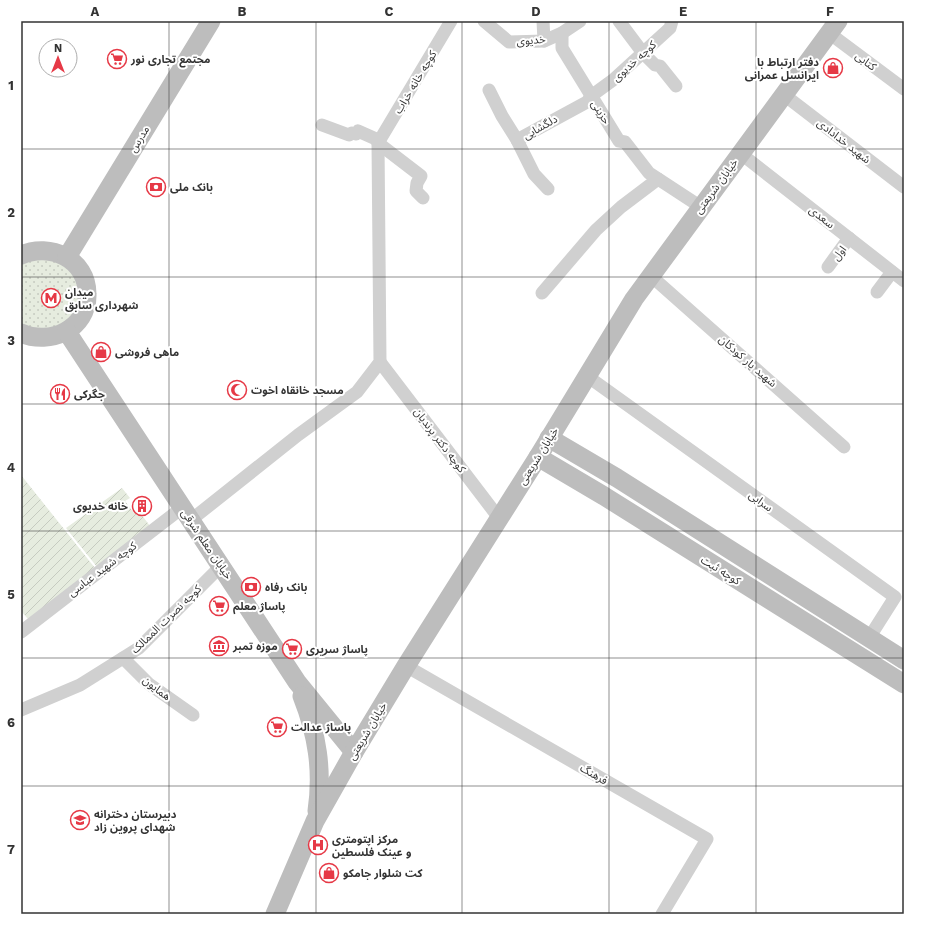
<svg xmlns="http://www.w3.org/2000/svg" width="925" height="935" font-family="'Work Sans','Noto Sans Arabic',sans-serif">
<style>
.grass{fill:url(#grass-dots)}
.garden{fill:url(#garden-furrows)}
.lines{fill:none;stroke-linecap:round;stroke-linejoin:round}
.street{stroke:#d0d0d0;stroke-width:13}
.secondary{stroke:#bdbdbd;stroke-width:19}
.grid{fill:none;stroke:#333;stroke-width:1;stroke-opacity:0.55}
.labels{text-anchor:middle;stroke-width:4;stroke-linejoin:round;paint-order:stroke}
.street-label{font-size:11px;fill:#333;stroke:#fff}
.poi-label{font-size:11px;font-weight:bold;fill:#333;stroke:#fff;text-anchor:start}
.neatline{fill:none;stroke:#333;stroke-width:1.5}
.grid-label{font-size:13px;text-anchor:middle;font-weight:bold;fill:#333}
</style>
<defs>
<pattern id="grass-dots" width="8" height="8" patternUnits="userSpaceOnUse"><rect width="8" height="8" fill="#e6ecdf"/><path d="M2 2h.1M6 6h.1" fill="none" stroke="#c6cbc0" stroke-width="1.8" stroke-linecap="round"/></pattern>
<pattern id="garden-furrows" width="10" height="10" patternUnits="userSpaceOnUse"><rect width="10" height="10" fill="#e6ecdf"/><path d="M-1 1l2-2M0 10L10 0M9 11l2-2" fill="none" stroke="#c6cbc0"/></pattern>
</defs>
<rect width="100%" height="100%" fill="#fff"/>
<path class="grass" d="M38,254L73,268L81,305L55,332L21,327V261Z"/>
<g class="garden">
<path d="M21,475L95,568L28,619L21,611Z"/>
<path d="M122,488L130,498L125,501L134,513L138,510L150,526L97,567L66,528Z"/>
</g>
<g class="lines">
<g class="street">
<path d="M484,21L509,42L544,41L562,33L580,21"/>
<path d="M543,21L544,41"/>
<path d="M619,21L643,53L655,65L660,66L676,86"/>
<path d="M562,33V48L619,141L625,142L649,173L701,207"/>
<path d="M829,33L904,89"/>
<path d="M489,90L502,116L517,140"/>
<path d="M783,94L904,187"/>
<path d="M378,143L451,21"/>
<path d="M378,143L421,176L417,183L416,191L423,198"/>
<path d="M740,153L904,281"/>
<path d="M548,189L534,174L517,140L587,102L591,96L613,80L670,28L672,21"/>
<path d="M828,267L849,238"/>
<path d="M651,276L844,447"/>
<path d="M877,292L892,272"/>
<path d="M542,293L596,230L621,207L658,179"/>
<path d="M380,362L499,518"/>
<path d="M587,376L895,597L869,638"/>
<path d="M191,520L298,435L357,392L380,362L378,143L376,139L358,131L356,134L352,133L349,135L322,125"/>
<path d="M21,632L183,507"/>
<path d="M123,658L149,684L193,715"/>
<path d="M406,666L707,839L662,914"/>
<path d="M21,710L80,685L139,648L222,565"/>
</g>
<g class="secondary">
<path d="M21,255C50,242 87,259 87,294C88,329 50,346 21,333"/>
<path d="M67,257L211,21"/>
<path d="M67,332L297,682L354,752"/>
<path d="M549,438L617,478L904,660"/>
<path d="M538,457L604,496L904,684"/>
<path d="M302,696C317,734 323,770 317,811"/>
<path d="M275,914L315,821L354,752L406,666L538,457L634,299L838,21"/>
</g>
</g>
<path class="grid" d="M169,21V914M316,21V914M462,21V914M609,21V914M756,21V914M21,149H904M21,277H904M21,404H904M21,531H904M21,658H904M21,786H904"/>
<defs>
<g id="supermarket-ring" transform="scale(1)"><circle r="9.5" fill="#fff" stroke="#e63946" stroke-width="1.5"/><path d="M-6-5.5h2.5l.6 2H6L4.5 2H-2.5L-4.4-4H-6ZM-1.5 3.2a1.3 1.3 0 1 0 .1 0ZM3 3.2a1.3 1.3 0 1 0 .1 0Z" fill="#e63946"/></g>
<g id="shop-ring" transform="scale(1)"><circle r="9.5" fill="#fff" stroke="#e63946" stroke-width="1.5"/><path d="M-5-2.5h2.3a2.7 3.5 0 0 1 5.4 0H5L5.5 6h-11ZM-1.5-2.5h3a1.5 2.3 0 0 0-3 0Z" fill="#e63946"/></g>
<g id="bank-ring" transform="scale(1)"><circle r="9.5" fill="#fff" stroke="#e63946" stroke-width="1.5"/><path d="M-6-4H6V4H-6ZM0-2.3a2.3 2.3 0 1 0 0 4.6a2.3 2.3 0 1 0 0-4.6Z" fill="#e63946"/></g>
<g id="metro-ring" transform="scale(1)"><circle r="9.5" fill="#fff" stroke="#e63946" stroke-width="1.5"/><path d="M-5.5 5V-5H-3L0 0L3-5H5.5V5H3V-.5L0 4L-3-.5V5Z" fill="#e63946"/></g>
<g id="mosque-ring" transform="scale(1)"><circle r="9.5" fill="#fff" stroke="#e63946" stroke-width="1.5"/><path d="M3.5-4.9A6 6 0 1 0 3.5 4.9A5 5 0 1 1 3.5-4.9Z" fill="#e63946"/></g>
<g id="restaurant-ring" transform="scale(1)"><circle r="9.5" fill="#fff" stroke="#e63946" stroke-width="1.5"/><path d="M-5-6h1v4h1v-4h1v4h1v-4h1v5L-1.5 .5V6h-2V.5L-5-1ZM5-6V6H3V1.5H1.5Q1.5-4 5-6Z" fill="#e63946"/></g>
<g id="building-ring" transform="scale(1)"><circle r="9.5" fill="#fff" stroke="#e63946" stroke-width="1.5"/><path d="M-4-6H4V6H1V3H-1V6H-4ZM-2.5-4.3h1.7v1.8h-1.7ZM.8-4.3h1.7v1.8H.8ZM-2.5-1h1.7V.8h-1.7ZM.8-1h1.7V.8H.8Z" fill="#e63946"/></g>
<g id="museum-ring" transform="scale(1)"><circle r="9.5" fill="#fff" stroke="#e63946" stroke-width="1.5"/><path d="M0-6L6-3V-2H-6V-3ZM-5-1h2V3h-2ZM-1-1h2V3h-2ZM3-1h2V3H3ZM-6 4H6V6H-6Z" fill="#e63946"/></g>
<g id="school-ring" transform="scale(1)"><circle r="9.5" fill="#fff" stroke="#e63946" stroke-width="1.5"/><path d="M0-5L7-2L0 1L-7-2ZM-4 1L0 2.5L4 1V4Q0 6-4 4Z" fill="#e63946"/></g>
<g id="hospital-ring" transform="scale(1)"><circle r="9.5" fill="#fff" stroke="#e63946" stroke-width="1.5"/><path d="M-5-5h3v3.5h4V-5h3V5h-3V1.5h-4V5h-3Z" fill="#e63946"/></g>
</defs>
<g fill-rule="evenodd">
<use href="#supermarket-ring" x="117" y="59"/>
<use href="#shop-ring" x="833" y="68"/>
<use href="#bank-ring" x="156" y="187"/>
<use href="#metro-ring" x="51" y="298"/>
<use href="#shop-ring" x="101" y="352"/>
<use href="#mosque-ring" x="237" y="390"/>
<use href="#restaurant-ring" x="60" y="394"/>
<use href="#building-ring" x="142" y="506"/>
<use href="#bank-ring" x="251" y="587"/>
<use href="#supermarket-ring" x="219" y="606"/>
<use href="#museum-ring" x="219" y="646"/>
<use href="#supermarket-ring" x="292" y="649"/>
<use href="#supermarket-ring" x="277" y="727"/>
<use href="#school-ring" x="80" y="820"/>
<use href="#hospital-ring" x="318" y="845"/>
<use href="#shop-ring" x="329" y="873"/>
</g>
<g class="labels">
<g class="street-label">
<text transform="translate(531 40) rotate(-5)" y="4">خدیوی</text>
<text transform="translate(634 61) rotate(-42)" y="4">کوچه خدیوی</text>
<text transform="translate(866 61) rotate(37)" y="4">کتابی</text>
<text transform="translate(415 82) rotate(-59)" y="4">کوچه خانه خراب</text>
<text transform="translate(601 112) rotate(58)" y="4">حزینی</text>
<text transform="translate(540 127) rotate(-30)" y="4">دلگشایی</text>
<text transform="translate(139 139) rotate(-59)" y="4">مدرس</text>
<text transform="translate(844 141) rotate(38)" y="4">شهید خدادادی</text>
<text transform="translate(716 186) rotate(-54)" y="4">خیابان شریعتی</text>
<text transform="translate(822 217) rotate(38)" y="4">سعدی</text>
<text transform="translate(839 253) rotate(-53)" y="4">اول</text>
<text transform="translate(748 361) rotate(41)" y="4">شهید یار کودکان</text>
<text transform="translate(440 440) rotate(53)" y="4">کوچه دکتر پرندیان</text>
<text transform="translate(538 456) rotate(-58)" y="4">خیابان شریعتی</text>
<text transform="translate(761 501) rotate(36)" y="4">سرابی</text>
<text transform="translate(207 544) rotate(56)" y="4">خیابان معلم شرقی</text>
<text transform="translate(102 569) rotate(-37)" y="4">کوچه شهید عباسی</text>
<text transform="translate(721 570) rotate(32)" y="4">کوچه ثبت</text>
<text transform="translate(166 619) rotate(-44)" y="4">کوچه نصرت الممالک</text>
<text transform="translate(157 688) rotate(38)" y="4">همایون</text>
<text transform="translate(367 731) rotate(-59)" y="4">خیابان شریعتی</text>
<text transform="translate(594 774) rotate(30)" y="4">فرهنگ</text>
</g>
<g class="poi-label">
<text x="131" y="63">مجتمع تجاری نور</text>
<text x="819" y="66" text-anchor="end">دفتر ارتباط با<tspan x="819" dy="13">ایرانسل عمرانی</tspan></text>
<text x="170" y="191">بانک ملی</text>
<text x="65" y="296">میدان<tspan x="65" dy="13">شهرداری سابق</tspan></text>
<text x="115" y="356">ماهی فروشی</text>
<text x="251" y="394">مسجد خانقاه اخوت</text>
<text x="74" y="398">جگرکی</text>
<text x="128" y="510" text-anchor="end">خانه خدیوی</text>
<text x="265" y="591">بانک رفاه</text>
<text x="233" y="610">پاساژ معلم</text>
<text x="233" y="650">موزه تمبر</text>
<text x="306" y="653">پاساژ سریری</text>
<text x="291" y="731">پاساژ عدالت</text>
<text x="94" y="818">دبیرستان دخترانه<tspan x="94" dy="13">شهدای پروین زاد</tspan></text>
<text x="332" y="843">مرکز اپتومتری<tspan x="332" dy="13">و عینک فلسطین</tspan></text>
<text x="343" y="877">کت شلوار جامکو</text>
</g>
</g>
<rect width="925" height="935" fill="none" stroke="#ffffff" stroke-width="44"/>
<g transform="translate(58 58)"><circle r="19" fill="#ffffff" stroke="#adadad"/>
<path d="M0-3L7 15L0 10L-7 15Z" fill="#e63946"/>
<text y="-6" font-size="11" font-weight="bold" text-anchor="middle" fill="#333333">N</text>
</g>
<rect x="22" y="22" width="881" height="891" class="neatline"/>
<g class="grid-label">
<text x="95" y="16">A</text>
<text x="242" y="16">B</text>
<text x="389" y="16">C</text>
<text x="536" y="16">D</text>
<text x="683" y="16">E</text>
<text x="830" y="16">F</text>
<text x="11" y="90">1</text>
<text x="11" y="217">2</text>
<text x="11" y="345">3</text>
<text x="11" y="472">4</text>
<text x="11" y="599">5</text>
<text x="11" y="727">6</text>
<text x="11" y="854">7</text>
</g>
</svg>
